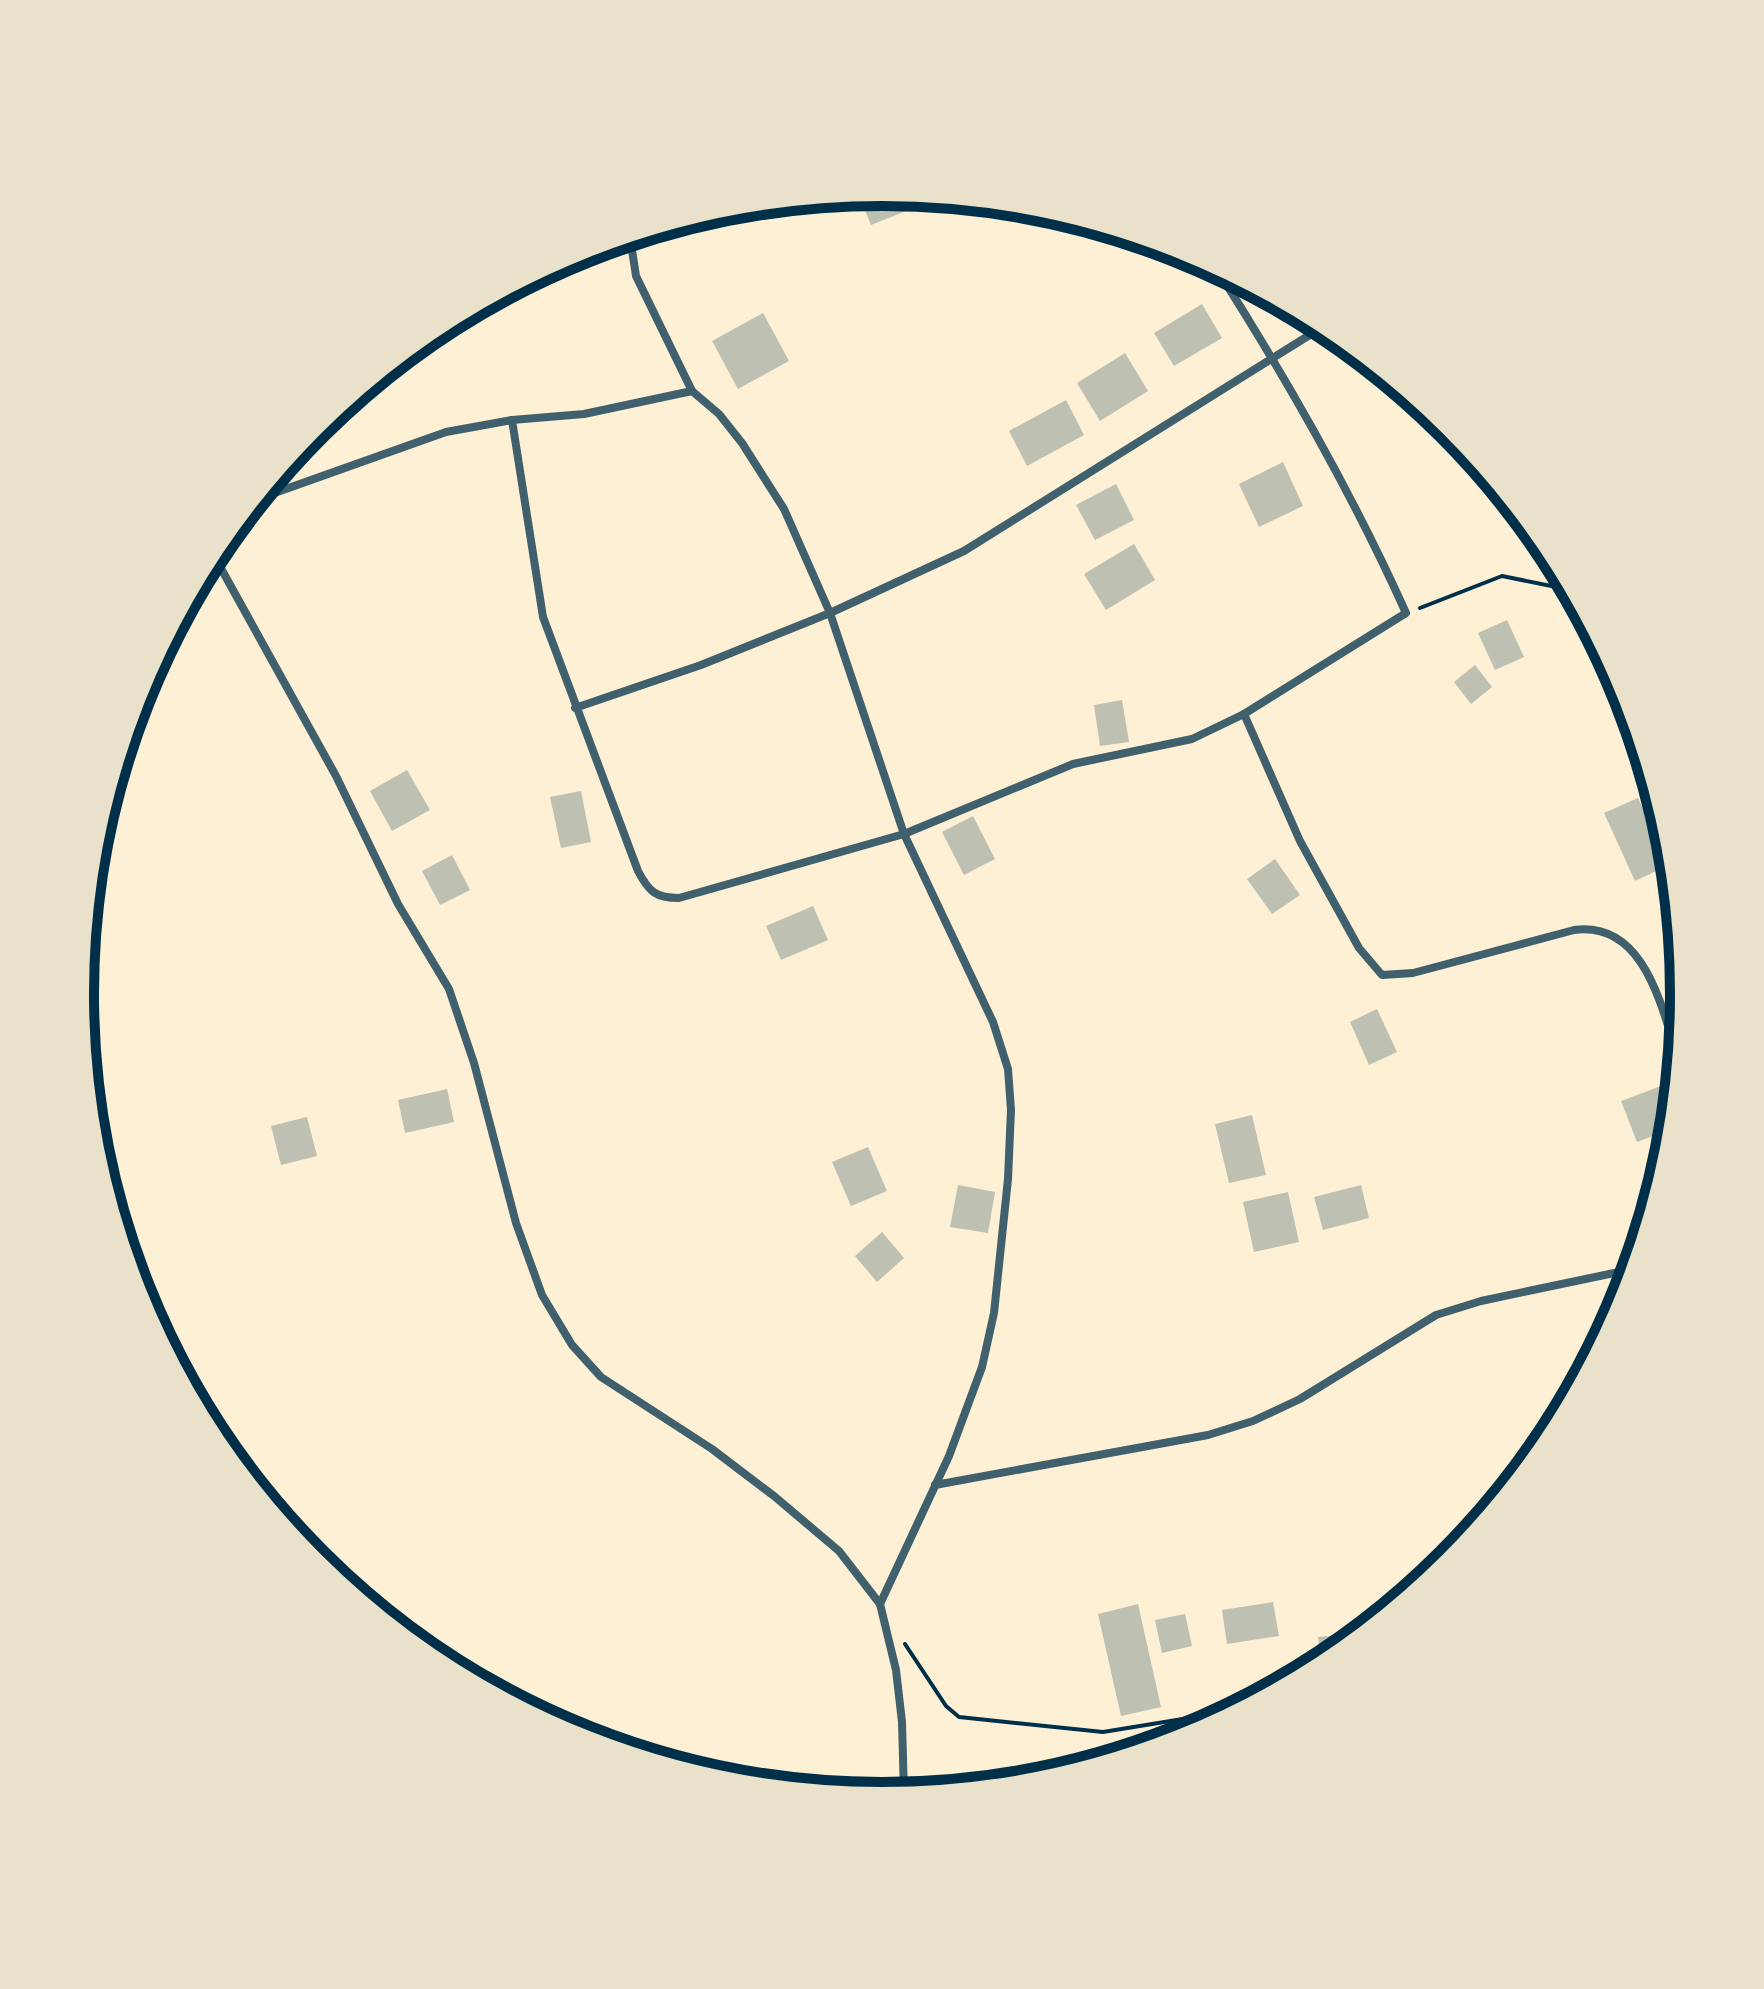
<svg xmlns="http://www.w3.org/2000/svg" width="1764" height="1989" font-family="Figtree,sans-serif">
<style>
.building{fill:#bec0b2}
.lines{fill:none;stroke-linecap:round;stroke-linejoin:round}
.path{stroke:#003049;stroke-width:4}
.minor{stroke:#3f606c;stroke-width:8}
.rim{fill:none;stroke:#003049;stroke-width:10}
</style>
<rect width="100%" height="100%" fill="#fdf0d5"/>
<g class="building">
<path d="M882,193L939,198L871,225L859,195Z"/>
<path d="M1202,304L1222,338L1174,366L1154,333Z"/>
<path d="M763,313L789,361L738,389L712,341Z"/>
<path d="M1125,353L1148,391L1100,421L1077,383Z"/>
<path d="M1066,400L1084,435L1027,466L1009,431Z"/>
<path d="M1283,462L1303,506L1259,527L1239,484Z"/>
<path d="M1116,484L1134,520L1095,540L1076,505Z"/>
<path d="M1134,544L1155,580L1106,610L1084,574Z"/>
<path d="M1507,620L1524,657L1495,670L1478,633Z"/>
<path d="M1475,665L1492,687L1471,704L1454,682Z"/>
<path d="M1122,700L1129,742L1100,746L1094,705Z"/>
<path d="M407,770L430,810L392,831L370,791Z"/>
<path d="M581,791L591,842L561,848L550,797Z"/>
<path d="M1638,798L1669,865L1635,881L1604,813Z"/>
<path d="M973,816L995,859L964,875L942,832Z"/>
<path d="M452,855L470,890L440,905L422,871Z"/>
<path d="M1275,859L1300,895L1272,914L1247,879Z"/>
<path d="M813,906L828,940L781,960L766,926Z"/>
<path d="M1377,1009L1397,1052L1369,1065L1350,1022Z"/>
<path d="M1661,1086L1672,1115L1671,1129L1637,1142L1621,1101Z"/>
<path d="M447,1089L454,1122L405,1133L398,1100Z"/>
<path d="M1252,1115L1266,1175L1229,1183L1215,1124Z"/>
<path d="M307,1117L317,1156L281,1165L271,1126Z"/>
<path d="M868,1147L887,1191L851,1206L832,1162Z"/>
<path d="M958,1185L995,1192L988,1233L950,1227Z"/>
<path d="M1361,1185L1369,1218L1323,1230L1314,1197Z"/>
<path d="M1288,1192L1299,1242L1254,1252L1243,1202Z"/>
<path d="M882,1232L904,1258L877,1282L855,1256Z"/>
<path d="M1273,1602L1279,1636L1227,1644L1222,1610Z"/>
<path d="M1138,1604L1161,1707L1121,1716L1098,1614Z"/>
<path d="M1185,1614L1192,1646L1162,1653L1155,1620Z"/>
<path d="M1359,1633V1636L1322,1665L1318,1637Z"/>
</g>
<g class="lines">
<g class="path">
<path d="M1420,608L1502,576L1571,590"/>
<path d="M905,1644L946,1706L959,1717L1103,1732L1195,1717L1218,1720"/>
</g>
<g class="minor">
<path d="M630,237L636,276L692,391L719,414L742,443L784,509L830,613L904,834L993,1022L1008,1069L1011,1110L1008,1179L994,1313L982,1367L949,1456L880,1604"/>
<path d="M512,420L543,617L638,871C649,892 656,898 679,898L904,834L1073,764L1192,739L1244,714L1406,613C1352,493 1287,379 1216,268"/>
<path d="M255,500L446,432L512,420L584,414L692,391"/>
<path d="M213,554L336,776L398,904L449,989L474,1063L516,1223L542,1295L572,1345L601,1377L712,1449L774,1496L839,1551L880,1604L896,1670L902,1722L904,1794"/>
<path d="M575,708L701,665L830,613L964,551L1324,326"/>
<path d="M1244,714L1300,841L1359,948L1382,975L1413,973L1574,930C1644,921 1661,1005 1678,1058"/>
<path d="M935,1485L1208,1435L1253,1421L1300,1399L1436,1315L1481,1301L1633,1269"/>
</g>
</g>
<path d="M0 0H1764V1989H0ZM94 994a788 788 0 1 1 1576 0a788 788 0 1 1-1576 0Z" fill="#e9e1ca" fill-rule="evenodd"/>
<path class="rim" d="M94 994a788 788 0 1 1 1576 0a788 788 0 1 1-1576 0Z"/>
</svg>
